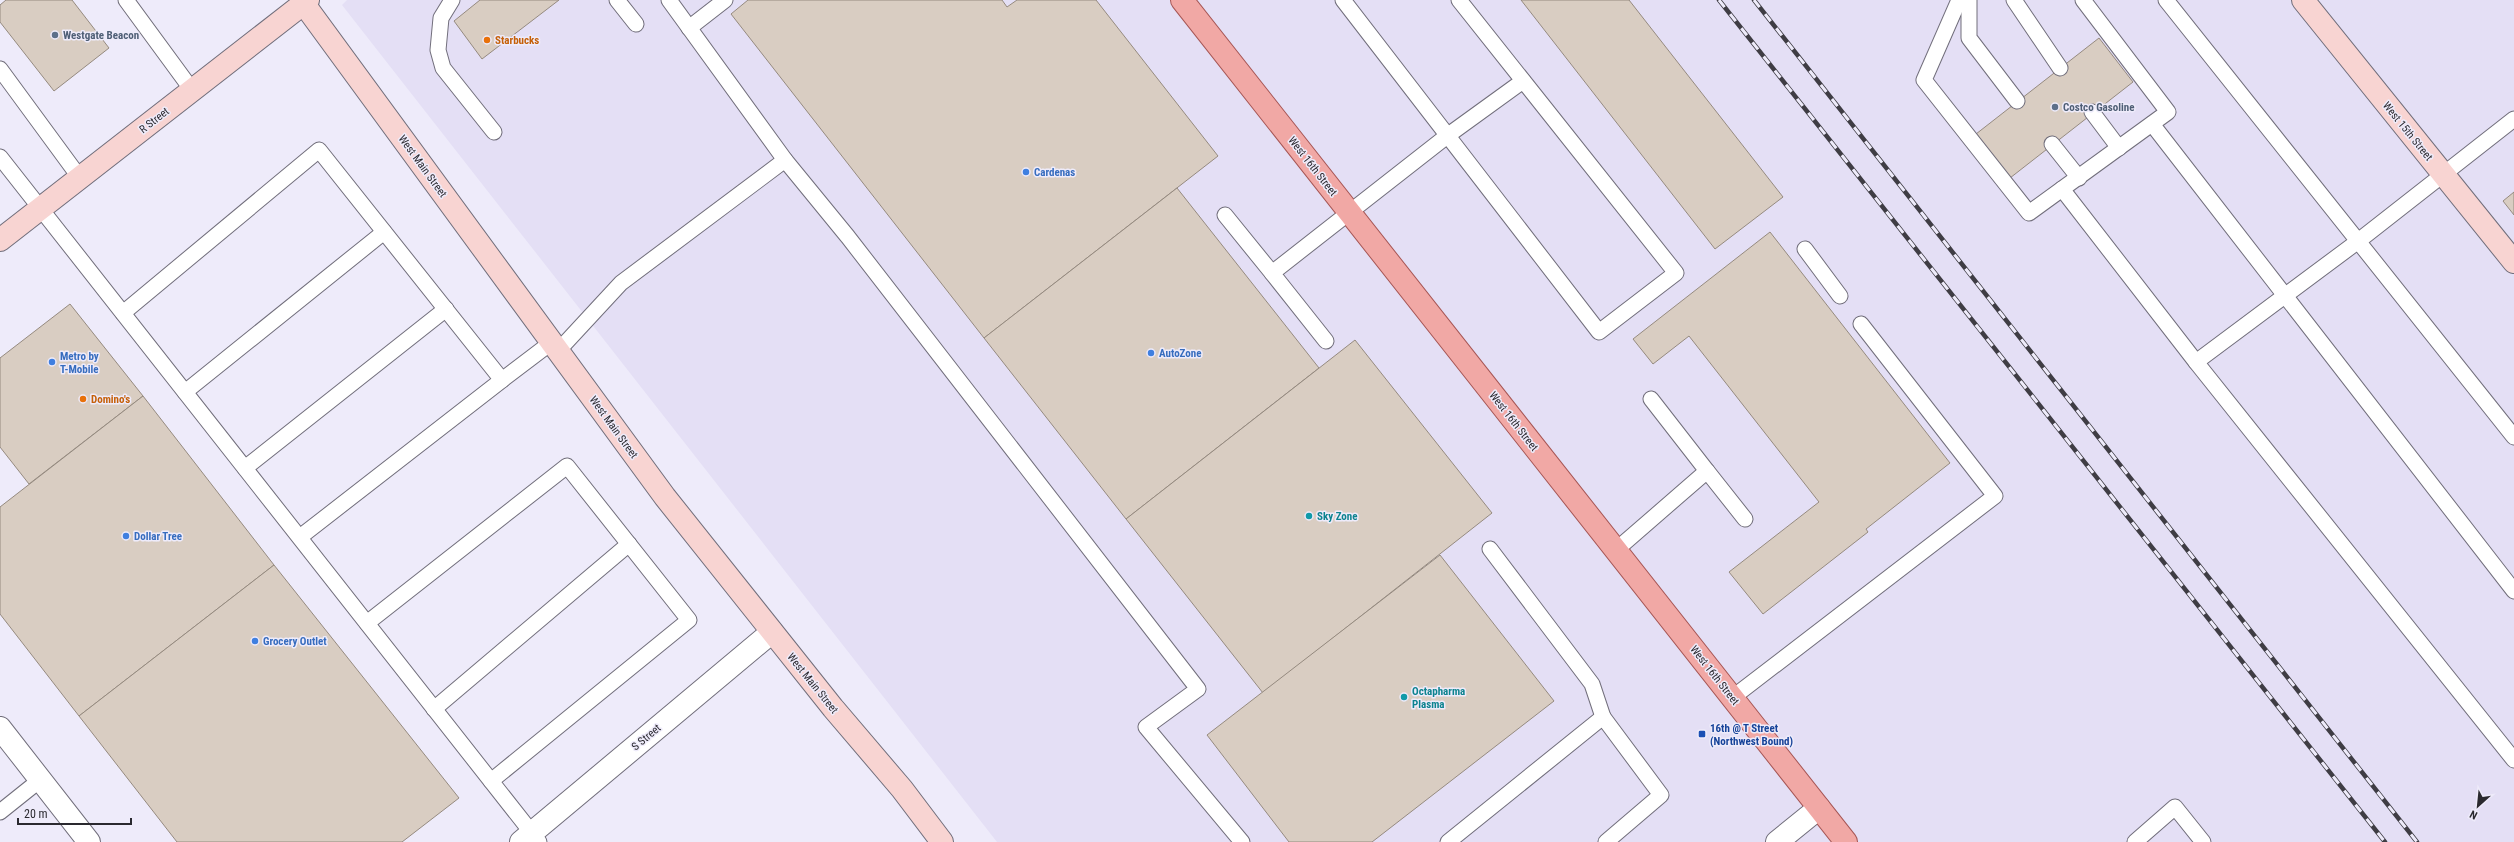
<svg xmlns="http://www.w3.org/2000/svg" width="2514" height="842" font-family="'Roboto Condensed',sans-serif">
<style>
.built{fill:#e4dff5}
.building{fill:#d9cdc2;stroke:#958a7f}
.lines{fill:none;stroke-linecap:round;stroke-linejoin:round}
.lane-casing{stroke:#716e7b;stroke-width:17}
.street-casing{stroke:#716e7b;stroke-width:24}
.secondary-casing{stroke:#716e7b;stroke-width:24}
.primary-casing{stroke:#a65655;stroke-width:24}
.lane{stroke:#fff;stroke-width:15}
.street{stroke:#fff;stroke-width:22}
.secondary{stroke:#f8d4d2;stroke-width:22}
.primary{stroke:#f1a8a5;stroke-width:22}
.rail-casing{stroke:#3f3d44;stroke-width:4.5}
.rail{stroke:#eeebfa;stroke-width:3;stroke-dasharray:9;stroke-linecap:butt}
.service-dot{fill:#5c6f8a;stroke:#eeebfa;stroke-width:1.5}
.food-dot{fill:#e8710a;stroke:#eeebfa;stroke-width:1.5}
.shop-dot{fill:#3f7fe0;stroke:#eeebfa;stroke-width:1.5}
.culture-dot{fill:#0f9aa8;stroke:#eeebfa;stroke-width:1.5}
.transit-dot{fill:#1a4fb4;stroke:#eeebfa;stroke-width:1.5}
.labels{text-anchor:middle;stroke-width:3;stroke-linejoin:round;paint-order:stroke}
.service-label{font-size:11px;font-weight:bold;fill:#4e5e75;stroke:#eeebfa;text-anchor:start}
.food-label{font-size:11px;font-weight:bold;fill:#c56008;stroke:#eeebfa;text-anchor:start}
.street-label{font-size:11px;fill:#2a292f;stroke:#eeebfa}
.shop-label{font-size:11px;font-weight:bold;fill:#366cbe;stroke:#eeebfa;text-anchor:start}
.culture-label{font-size:11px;font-weight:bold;fill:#0d838f;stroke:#eeebfa;text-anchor:start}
.transit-label{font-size:11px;font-weight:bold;fill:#164399;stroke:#eeebfa;text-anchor:start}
</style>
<rect width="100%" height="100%" fill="#eeebfa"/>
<path class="built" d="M347,0H2514V842H997L342,5Z"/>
<g class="building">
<path d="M6,0H72L109,48L54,91L0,22V5Z"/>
<path d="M480,0H559L482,59L454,21Z"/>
<path d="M748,0H1002L1007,7L1017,0H1096L1218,156L984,338L731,14Z"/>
<path d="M1521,0H1629L1783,197L1715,249Z"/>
<path d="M2099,38L2133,82L2010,178L1976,134Z"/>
<path d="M1177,188L1319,368L1126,519L984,338Z"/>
<path d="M2514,192V215L2503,201Z"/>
<path d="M1770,232L1950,463L1866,529L1868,532L1763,614L1729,572L1819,502L1689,336L1653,364L1633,339Z"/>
<path d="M70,304L143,396L29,484L0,447V358Z"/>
<path d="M1355,340L1492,513L1263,693L1126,519Z"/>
<path d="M143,396L274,565L79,716L0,614V507Z"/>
<path d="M1440,555L1554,701L1372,842H1289L1207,735Z"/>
<path d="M274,565L459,798L402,842H177L79,716Z"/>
</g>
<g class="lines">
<g class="lane-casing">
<g id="lane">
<path d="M126,0L192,90"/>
<path d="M452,0L441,18L438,50L443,68L494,132"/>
<path d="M617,0L636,24"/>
<path d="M669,0L785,160L848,237L1198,689L1146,727L1242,842"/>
<path d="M1343,0L1599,332L1676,273L1459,0"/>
<path d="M1959,0L1924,80L2029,213L2168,112L2083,0"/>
<path d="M1969,0V38L2017,101"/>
<path d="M2014,0L2060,68"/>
<path d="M2166,0L2514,437"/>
<path d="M689,28L725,0"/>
<path d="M0,69L80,178"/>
<path d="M2092,112L2119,148"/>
<path d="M2514,119L2357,242L2196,362L2514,760"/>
<path d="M2152,124L2514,591"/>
<path d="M2052,144L2079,178"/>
<path d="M0,157L539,842"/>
<path d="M2062,189L2196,362"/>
<path d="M1225,215L1272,273"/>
<path d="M1805,249L1840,296"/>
<path d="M123,313L319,150L502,380L300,537"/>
<path d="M1326,341L1272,273L1447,136L1523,81"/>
<path d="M558,351L621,283L785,160"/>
<path d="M502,380L552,342"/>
<path d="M185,392L384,232"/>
<path d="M245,468L446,309"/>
<path d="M1707,471L1745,519"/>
<path d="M1490,549L1592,684L1603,717"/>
<path d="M1616,550L1707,471L1651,399"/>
<path d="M367,623L567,466L689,620L491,781"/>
<path d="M1732,698L1995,496L1861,324"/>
<path d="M434,709L629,544"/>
<path d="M0,812L40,780"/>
<path d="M1448,842L1603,717L1661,795L1606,842"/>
<path d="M2135,842L2175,807L2203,842"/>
</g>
</g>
<g class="street-casing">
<g id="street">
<path d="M0,728L89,842"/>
<path d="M521,842L772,632"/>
<path d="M1777,842L1819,808"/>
</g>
</g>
<g class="secondary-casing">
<g id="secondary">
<path d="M301,0L665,497L833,708L902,789L942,842"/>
<path d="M2303,0L2514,262"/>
<path d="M0,240L308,0"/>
</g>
</g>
<g class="primary-casing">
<path id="primary" d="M1182,0L1846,842"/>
</g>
<use href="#lane" class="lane"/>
<use href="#street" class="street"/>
<use href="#secondary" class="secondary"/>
<use href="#primary" class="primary"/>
<g class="rail-casing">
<g id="rail">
<path d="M1719,0L2385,842"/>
<path d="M1754,0L2417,842"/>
</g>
</g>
<use href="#rail" class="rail"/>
</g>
<g class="service-dot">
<circle cx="55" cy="35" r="4"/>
<circle cx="2055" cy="107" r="4"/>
</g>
<g class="food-dot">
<circle cx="487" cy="40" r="4"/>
<circle cx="83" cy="399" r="4"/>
</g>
<g class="shop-dot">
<circle cx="1026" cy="172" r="4"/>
<circle cx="1151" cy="353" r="4"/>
<circle cx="52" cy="362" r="4"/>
<circle cx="126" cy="536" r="4"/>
<circle cx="255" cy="641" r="4"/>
</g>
<g class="culture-dot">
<circle cx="1309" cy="516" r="4"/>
<circle cx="1404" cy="697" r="4"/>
</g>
<rect class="transit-dot" x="1698" y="730" width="8" height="8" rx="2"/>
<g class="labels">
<g class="service-label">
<text x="63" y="39">Westgate Beacon</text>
<text x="2063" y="111">Costco Gasoline</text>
</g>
<g class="food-label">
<text x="495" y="44">Starbucks</text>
<text x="91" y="403">Domino's</text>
</g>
<g class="street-label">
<text transform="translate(154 120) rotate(-38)" y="4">R Street</text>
<text transform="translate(2408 131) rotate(51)" y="4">West 15th Street</text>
<text transform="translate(423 166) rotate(54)" y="4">West Main Street</text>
<text transform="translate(1313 166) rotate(52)" y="4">West 16th Street</text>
<text transform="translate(1514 421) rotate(52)" y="4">West 16th Street</text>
<text transform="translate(614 427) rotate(54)" y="4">West Main Street</text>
<text transform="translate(1715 675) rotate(52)" y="4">West 16th Street</text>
<text transform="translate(813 683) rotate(51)" y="4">West Main Street</text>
<text transform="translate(646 737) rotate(-40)" y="4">S Street</text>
</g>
<g class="shop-label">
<text x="1034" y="176">Cardenas</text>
<text x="1159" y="357">AutoZone</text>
<text x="60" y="360">Metro by<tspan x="60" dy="13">T-Mobile</tspan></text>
<text x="134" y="540">Dollar Tree</text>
<text x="263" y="645">Grocery Outlet</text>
</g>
<g class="culture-label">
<text x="1317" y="520">Sky Zone</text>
<text x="1412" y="695">Octapharma<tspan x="1412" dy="13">Plasma</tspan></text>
</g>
<g class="transit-label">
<text x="1710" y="732">16th @ T Street<tspan x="1710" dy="13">(Northwest Bound)</tspan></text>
</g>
</g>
<g transform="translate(2478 806) rotate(207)" stroke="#eeebfa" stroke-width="3" paint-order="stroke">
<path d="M0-3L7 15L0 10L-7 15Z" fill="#2a292f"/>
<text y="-6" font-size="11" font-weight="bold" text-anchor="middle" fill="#2a292f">N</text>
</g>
<path d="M18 818v6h113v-6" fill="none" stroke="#2a292f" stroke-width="2"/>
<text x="24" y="818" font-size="12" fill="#2a292f" stroke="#eeebfa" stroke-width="3" paint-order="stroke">20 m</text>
</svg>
